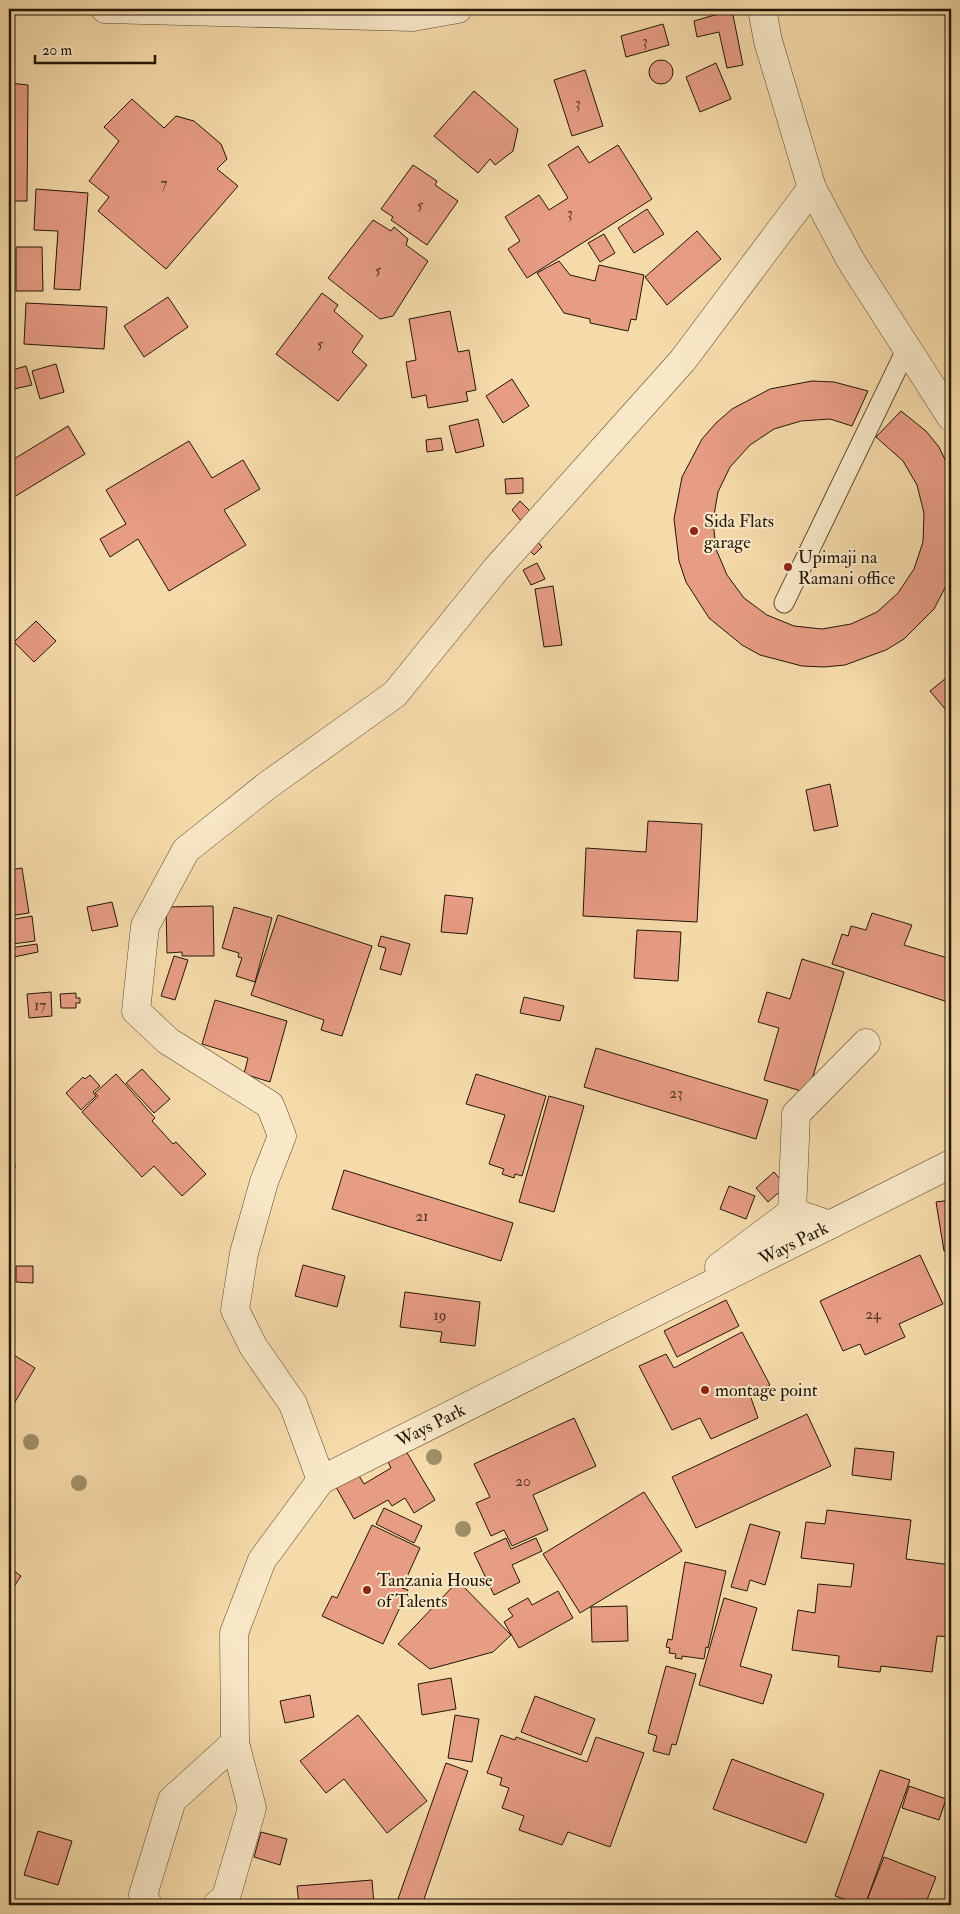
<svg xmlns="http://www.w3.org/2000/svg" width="960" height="1914" font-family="'IM FELL Double Pica',serif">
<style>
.building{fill:#e79c84;stroke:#221606}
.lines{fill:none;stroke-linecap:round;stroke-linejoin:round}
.lane-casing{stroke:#57472f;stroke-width:21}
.street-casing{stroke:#57472f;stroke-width:29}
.lane{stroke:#f9e8c8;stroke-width:19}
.street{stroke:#f9e8c8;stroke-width:28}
.tree{fill:#a08f68}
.poi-dot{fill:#8f2418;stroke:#f9e8c8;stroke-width:2}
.labels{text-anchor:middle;stroke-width:4;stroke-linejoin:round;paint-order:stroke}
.number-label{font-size:15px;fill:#533826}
.poi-label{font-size:18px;fill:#221606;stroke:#f9e8c8;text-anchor:start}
.street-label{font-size:18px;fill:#221606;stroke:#f9e8c8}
</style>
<rect width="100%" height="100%" fill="#f6dbaa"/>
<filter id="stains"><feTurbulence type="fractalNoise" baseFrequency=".004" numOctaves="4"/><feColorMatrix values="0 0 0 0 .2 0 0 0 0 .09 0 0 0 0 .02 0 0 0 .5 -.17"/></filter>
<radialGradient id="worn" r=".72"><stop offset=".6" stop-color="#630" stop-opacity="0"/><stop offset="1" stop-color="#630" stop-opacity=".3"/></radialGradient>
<g class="building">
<path d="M732,10L743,65L727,68L719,32L697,37L694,21Z"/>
<path d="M663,24L669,45L626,57L621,36Z"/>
<circle cx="661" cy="72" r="12"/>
<path d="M716,63L731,99L700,112L686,77Z"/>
<path d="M585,70L603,126L572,136L554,80Z"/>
<path d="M9,83L28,85L27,201H9Z"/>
<path d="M474,91L518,129L513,151L495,165L490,159L478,173L434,136Z"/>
<path d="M132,99L164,128L176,116L194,121L221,144L227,159L217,169L238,186L166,269L98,211L109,197L89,181L119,141L104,127Z"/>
<path d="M618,145L652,199L527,278L508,249L520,241L505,217L539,195L549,210L568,198L548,165L578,146L589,163Z"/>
<path d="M413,165L437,181L435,185L458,201L427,245L391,220L393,217L381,209Z"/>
<path d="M36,189L88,193L80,290L54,289L58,231L34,230Z"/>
<path d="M647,209L664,234L634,253L618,228Z"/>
<path d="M373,220L391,231L394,227L408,239L406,245L428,261L393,316L380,319L328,278Z"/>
<path d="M697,231L721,259L667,305L645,277Z"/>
<path d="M604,234L615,253L600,262L588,243Z"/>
<path d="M16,247H42L43,291H16Z"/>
<path d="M559,261L570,275L595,281L599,265L644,275L636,320L631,319L628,331L590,323V319L564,313L537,273Z"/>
<path d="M322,293L338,305L334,311L363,336L352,352L367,365L338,401L276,354Z"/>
<path d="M168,297L188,327L144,357L124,326Z"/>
<path d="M26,303L107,307L104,349L24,344Z"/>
<path d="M450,311L458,352L469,350L476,390L466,392L468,401L428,408L426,395L412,398L406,362L416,360L409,319Z"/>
<path d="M56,364L64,392L40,399L32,371Z"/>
<path d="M26,366L32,385L14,389L9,371Z"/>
<path d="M512,379L529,406L503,423L486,396Z"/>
<path d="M812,381L834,382L868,391L852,426L830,419L801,421L774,429L750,445L730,467L718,492L713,521L716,549L727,575L744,598L767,615L794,626L822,629L851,624L877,612L898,593L914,569L923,542L924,513L917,485L903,461L876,437L901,411L926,431L939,447L951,472V576L934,609L904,639L886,650L845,665L824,667L802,666L760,655L742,645L709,618L686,582L679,561L674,519L682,477L702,439L716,423L732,409L770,389Z"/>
<path d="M478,419L484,446L456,453L449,426Z"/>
<path d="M68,426L85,454L9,500V462Z"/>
<path d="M441,438L443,450L427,452L426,440Z"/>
<path d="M189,441L212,478L243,460L260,489L224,510L246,545L169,591L138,539L110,557L100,539L126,524L106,490Z"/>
<path d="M523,478V493L506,494L505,479Z"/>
<path d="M520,501L532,513L522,522L512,510Z"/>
<path d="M531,534L542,547L534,555L522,542Z"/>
<path d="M537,563L545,579L531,585L523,570Z"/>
<path d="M553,586L562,645L544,647L535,589Z"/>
<path d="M36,621L56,641L34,662L14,642Z"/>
<path d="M951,674V716L930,691Z"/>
<path d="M830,784L838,826L814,831L806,790Z"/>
<path d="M648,821L702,824L697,922L583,916L586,848L646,852Z"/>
<path d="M22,868L29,913L9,916V870Z"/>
<path d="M445,895L473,898L467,934L441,932Z"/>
<path d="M112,902L118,926L92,931L87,907Z"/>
<path d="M213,906L214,956H182V952L167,953L166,907Z"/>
<path d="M234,907L272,918L255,982L236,976L242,958L238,957L239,953L222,948Z"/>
<path d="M872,913L912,925L904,945L951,959V1003L832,964L842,934L848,936L851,926L866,930Z"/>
<path d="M278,915L372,946L342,1036L321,1030L324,1020L251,995Z"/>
<path d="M32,916L35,941L12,944L9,920Z"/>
<path d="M637,930L681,932L678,981L634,978Z"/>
<path d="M381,936L410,944L401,975L380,969L386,948L378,946Z"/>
<path d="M37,944L38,952L9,958V948Z"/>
<path d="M174,956L188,960L175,1000L161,996Z"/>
<path d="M802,959L844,972L808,1093L764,1080L779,1028L758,1022L767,992L790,999Z"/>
<path d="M51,992L52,1016L29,1018L27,994Z"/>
<path d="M76,993V998H80V1003H76V1008H61L60,994Z"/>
<path d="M524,997L564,1006L560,1021L520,1013Z"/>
<path d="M215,1000L287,1021L270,1082L244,1074L248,1058L202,1044Z"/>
<path d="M596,1048L768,1100L756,1139L584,1087Z"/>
<path d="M142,1069L170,1099L154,1113L126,1083Z"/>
<path d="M116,1074L155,1118L152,1121L173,1144L176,1142L206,1174L182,1196L154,1166L142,1177L82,1112L98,1096L95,1093Z"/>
<path d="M476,1074L546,1096L522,1176L515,1174L514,1178L502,1174L504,1169L489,1164L505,1115L466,1104Z"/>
<path d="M90,1075L100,1086L93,1092L96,1096L81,1110L66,1093L83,1077L85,1079Z"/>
<path d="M9,1079L15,1168H9Z"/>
<path d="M549,1096L584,1106L554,1212L519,1202Z"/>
<path d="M344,1170L513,1223L501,1261L332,1209Z"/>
<path d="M774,1172L786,1186L768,1202L756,1188Z"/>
<path d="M729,1186L755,1196L746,1219L720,1209Z"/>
<path d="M951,1200V1250L944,1251L936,1202Z"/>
<path d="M920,1255L943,1304L899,1324L905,1337L865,1355L860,1344L843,1351L820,1301Z"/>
<path d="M303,1265L345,1276L337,1307L295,1296Z"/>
<path d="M16,1266H33V1283L16,1282Z"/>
<path d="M405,1292L480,1302L475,1346L440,1342L442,1332L400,1327Z"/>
<path d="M726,1300L739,1326L677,1357L664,1331Z"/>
<path d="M742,1332L770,1385L750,1395L758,1418L711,1439L700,1418L672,1430L639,1366L666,1354L674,1368Z"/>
<path d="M9,1352L35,1368L9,1412Z"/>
<path d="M807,1414L831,1466L696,1528L672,1477Z"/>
<path d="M574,1418L596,1466L533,1495L548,1530L512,1546L504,1530L491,1536L476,1503L490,1497L474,1464Z"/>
<path d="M855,1448L894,1452L891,1480L852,1475Z"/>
<path d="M406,1451L435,1500L414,1513L405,1498L392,1506L388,1500L354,1519L336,1487L358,1474L364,1484L391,1468L388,1462Z"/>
<path d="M644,1492L682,1551L580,1613L543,1554Z"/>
<path d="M384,1508L422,1526L414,1543L376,1524Z"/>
<path d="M827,1510L911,1520L906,1559L951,1565V1637L937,1636L932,1672L881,1666L880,1672L838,1667L839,1656L792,1650L798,1610L815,1613L818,1584L851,1587L854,1564L801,1558L806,1522L825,1524Z"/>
<path d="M750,1524L780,1532L765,1585L750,1580L747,1591L731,1587Z"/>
<path d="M372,1525L420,1548L402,1588L408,1590L383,1644L322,1616L332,1596L337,1598Z"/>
<path d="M506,1538L511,1549L536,1538L542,1551L512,1565L520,1582L494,1595L474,1553Z"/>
<path d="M685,1562L726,1571L708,1648L706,1647L704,1659L682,1656V1659L675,1658L676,1654L669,1653L670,1648L666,1647L668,1639L672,1640Z"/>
<path d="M9,1567L21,1576L9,1594Z"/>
<path d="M458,1581L511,1635L493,1652L430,1669L398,1644Z"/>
<path d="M558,1591L573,1618L519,1648L504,1622L513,1616L508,1609L528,1598L532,1605Z"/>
<path d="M724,1598L757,1608L740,1666L772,1675L763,1704L699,1685Z"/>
<path d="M627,1606L628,1641L592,1642L591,1607Z"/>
<path d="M666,1666L696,1674L676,1745L672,1744L669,1755L653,1751L657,1736L648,1733Z"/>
<path d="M451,1678L456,1709L422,1715L418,1684Z"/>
<path d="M310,1695L314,1717L285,1723L280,1701Z"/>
<path d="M535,1696L595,1719L581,1755L521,1732Z"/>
<path d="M358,1715L427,1801L387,1833L344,1779L326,1793L300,1761Z"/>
<path d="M455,1715L479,1719L472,1762L448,1758Z"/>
<path d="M501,1735L515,1740L516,1737L587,1762L596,1737L644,1753L610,1847L568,1832L562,1845L519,1830L524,1816L502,1808L509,1788L500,1785L502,1778L487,1773Z"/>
<path d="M732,1759L824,1794L806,1843L713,1809Z"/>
<path d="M446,1763L468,1771L422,1905H418L398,1899Z"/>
<path d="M880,1770L910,1780L865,1905H863L835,1896Z"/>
<path d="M909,1786L946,1799L939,1820L902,1808Z"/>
<path d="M38,1831L72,1841L58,1885L24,1875Z"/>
<path d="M261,1832L287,1839L280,1865L254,1857Z"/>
<path d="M884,1857L936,1877L925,1905H865Z"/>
<path d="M372,1880L374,1905H299L297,1886Z"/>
</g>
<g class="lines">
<g class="lane-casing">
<path id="lane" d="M784,603L907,348"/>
</g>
<g class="street-casing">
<g id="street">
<path d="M105,9L413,17L458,9"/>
<path d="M762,9L768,41L812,188L851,261L951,417"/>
<path d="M830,1225L792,1212L796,1114L866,1043"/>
<path d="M719,1267L792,1212"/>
<path d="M321,1480L293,1404L253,1346L235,1310L244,1253L264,1182L282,1136L270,1105L168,1041L136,1011L145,926L186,850L268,785L395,694L497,568L683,360L812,188"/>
<path d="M148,1905L143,1895L172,1800L235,1743"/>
<path id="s1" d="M217,1905L226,1897L252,1808L235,1743L234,1633L262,1560L321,1480L951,1164"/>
</g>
</g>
<use href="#lane" class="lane"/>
<use href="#street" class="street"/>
</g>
<g class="tree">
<circle cx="31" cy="1442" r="8"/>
<circle cx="434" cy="1457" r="8"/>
<circle cx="79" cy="1483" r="8"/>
<circle cx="463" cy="1529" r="8"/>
</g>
<g class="poi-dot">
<circle cx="694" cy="531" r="5"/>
<circle cx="788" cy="567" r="5"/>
<circle cx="705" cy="1390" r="5"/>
<circle cx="367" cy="1590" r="5"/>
</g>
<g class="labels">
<g class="number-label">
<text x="645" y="46">3</text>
<text x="578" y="108">3</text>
<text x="164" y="188">7</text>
<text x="420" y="210">5</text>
<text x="570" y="218">3</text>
<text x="378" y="275">5</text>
<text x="320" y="349">5</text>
<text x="40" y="1010">17</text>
<text x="676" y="1098">23</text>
<text x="422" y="1221">21</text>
<text x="873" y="1319">24</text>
<text x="440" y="1320">19</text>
<text x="523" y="1486">20</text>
</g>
<g class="poi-label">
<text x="704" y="527">Sida Flats<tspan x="704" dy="21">garage</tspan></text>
<text x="798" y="563">Upimaji na<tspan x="798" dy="21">Ramani office</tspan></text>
<text x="715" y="1396">montage point</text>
<text x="377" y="1586">Tanzania House<tspan x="377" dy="21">of Talents</tspan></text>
</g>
<g class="street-label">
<text dy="6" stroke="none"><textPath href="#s1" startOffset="988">Ways Park</textPath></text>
<text dy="6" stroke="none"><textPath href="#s1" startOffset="582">Ways Park</textPath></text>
</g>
</g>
<rect width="960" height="1914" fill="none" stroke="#f6dbaa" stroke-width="30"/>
<rect x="10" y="10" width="940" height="1894" fill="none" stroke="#221606" stroke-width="2.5"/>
<rect x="15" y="15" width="930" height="1884" fill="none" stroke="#221606"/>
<path d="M35 55v8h120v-8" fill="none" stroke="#221606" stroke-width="2.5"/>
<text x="42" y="55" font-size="15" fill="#221606" stroke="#f9e8c8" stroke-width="4" paint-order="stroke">20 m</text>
<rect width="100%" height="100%" filter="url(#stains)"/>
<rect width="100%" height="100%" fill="url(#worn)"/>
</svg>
